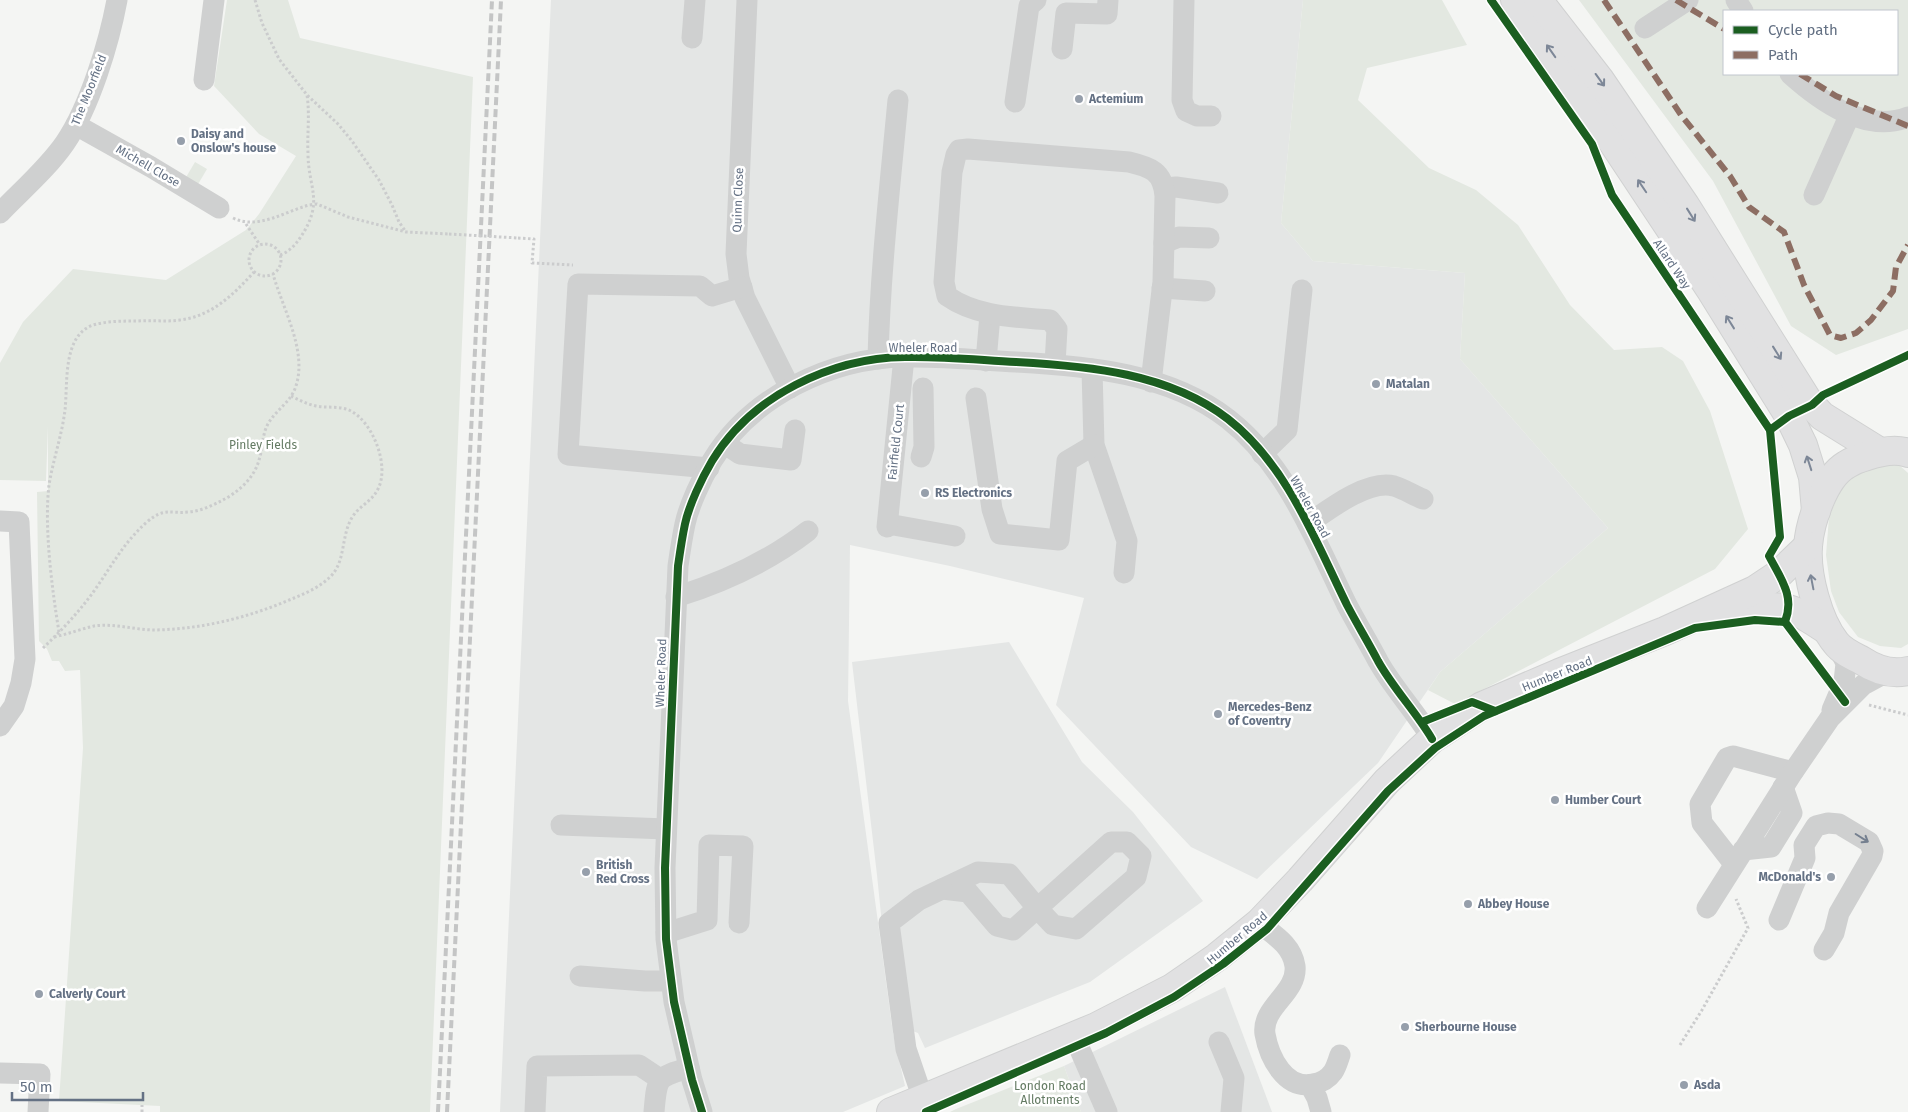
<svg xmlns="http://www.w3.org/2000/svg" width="1908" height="1112" font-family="'Fira Sans',sans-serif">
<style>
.built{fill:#e4e6e5}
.green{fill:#e3e8e1;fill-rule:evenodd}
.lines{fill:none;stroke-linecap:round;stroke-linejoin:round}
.major-casing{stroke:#d0d1d1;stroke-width:30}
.path{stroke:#cbcccd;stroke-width:3;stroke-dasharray:2.5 2.5;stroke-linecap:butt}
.minor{stroke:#cfd0d0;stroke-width:21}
.major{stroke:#e1e1e2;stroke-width:28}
.rail{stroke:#c4c5c5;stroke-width:4;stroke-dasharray:8 4;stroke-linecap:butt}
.path-bridge{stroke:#cbcccd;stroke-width:3;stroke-dasharray:2.5 2.5;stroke-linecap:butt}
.quiet{stroke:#8d6e63;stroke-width:6;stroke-dasharray:12 6;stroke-linecap:butt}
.cycleway-casing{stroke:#fff;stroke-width:11}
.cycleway{stroke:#1b5e20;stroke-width:8}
.oneway{stroke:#7d8797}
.oneway2{stroke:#747f8f}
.poi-dot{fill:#969fab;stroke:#fff;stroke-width:2}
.labels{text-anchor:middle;stroke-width:5;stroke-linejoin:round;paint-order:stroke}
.street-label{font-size:12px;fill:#647184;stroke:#fff}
.poi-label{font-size:12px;font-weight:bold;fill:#647184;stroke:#fff;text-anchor:start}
.park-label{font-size:12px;fill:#647b63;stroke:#fff}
</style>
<rect width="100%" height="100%" fill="#f4f5f3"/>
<g class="built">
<path d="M551,0H1303L1281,223L1313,261L1465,273L1460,359L1608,528L1440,672L1378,763L1257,879L1191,847L1056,705L1084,598L950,566L850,545L848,701L893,1033L877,875L852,662L1009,642L1082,762L1133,812L1203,901L1090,982L925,1048L918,1033L907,1029L893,1033L905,1086L843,1112H500Z"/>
<path d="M1225,987L1272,1112H1081L1064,1066Z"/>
</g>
<g class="green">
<path d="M227,0H288L300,38L473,77L430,1112H160V1106L59,1101L83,748L80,670L65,671L59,661H52L47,649L39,641L37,492L48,491V426L46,481L0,480V363L23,322L73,269L166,280L246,230L259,214L296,156L259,134L214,86Z"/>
<path d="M1303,0H1442L1467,45L1367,68L1358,100L1429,168L1476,190L1518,225L1570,305L1614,350L1662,347L1683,361L1710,411L1748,529L1715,569L1455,704L1428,690L1440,672L1608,528L1460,359L1465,273L1313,261L1281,223Z"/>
<path d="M1579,0H1908V329L1836,355L1791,326L1713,181ZM1724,11H1897V74H1724Z"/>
<path d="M195,162L207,169L197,186L185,179Z"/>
<path d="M1878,463L1899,465L1908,473V644L1901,648L1880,646L1858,637L1839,612L1831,591L1826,555L1829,517L1839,493L1857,471Z"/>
<path d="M1064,1066L1081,1112H950L956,1109Z"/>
</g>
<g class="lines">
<g class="major-casing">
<g id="major">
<path d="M1515,0L1578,90L1712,292L1789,416L1803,445L1813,477L1816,511"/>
<path d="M1538,0L1600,80L1685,205L1808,401L1822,416L1880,452"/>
<path d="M1908,453C1895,448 1879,452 1867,456C1860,458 1852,461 1846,465C1824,478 1810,522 1808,546C1806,575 1818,621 1836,643C1842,651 1853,656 1861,660C1876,670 1891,675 1908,671"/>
<path d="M1727,612C1751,608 1778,602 1801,614C1810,619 1819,625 1827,630"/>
<path d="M891,1112L1096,1027L1172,988L1217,957L1259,923L1300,880L1387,781L1432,739L1482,706L1559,673L1665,631L1755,590L1779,574L1808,546"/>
</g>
</g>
<g class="path">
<path d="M255,0L262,23L279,59L307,95L338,124L352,141L379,180L392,205L399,222L406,232"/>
<path d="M233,218C258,230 284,212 309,205L317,204L348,217L406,232L449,234"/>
<path d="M246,224L260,245"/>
<path d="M518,238L534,239L532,263L573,265"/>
<circle cx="265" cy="260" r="16"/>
<path d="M280,255C289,252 295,245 300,238C325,201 308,189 308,153C307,134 310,115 307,95"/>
<path d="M59,632C52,589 44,528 49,485C53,460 62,435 65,410C68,384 62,336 93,325C107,321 123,321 138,321C152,320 166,322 180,320C212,316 233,295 254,272"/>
<path d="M54,637C68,634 81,629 94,626C114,623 135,630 155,630C204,629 250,617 294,598C307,593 321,586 330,577C348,560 339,530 357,511C364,504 373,499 378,489C390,466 373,421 349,410C339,406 327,408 316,406C307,404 299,400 291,396"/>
<path d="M43,648C61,631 79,612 94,591C111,567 124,542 147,522C164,507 170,514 189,512C200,511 211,506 221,501C237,493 254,479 259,460C262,451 262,441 265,431C270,414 287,406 294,391C310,355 283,310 273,274"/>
<path d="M1869,705L1908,715"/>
<path d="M1680,1045L1702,1010L1748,928L1736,899"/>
<path d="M142,1112V1105"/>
</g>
<g class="minor">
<path d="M747,0L736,254L739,278L745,298L790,388"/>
<path d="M1184,0L1182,100L1186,111L1197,116H1211"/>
<path d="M1736,0L1743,11"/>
<path d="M1645,28L1688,0"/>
<path d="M692,38L695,0"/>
<path d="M1062,49L1066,13L1107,14L1108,0"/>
<path d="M1790,74C1820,101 1865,134 1908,117"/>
<path d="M204,80L214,0"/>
<path d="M1015,102L1029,6L1036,0"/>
<path d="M76,125L151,167L219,208"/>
<path d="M1165,188L1176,187L1218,193"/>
<path d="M1814,195L1850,114"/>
<path d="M0,213C22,190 47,169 65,143C90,106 109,43 117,0"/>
<path d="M1164,243L1179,237L1209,238"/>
<path d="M1162,288L1205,291"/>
<path d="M878,359C880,273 890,186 898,100"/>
<path d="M986,361L990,315"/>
<path d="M1055,364L1057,329L1050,320C1015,317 977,317 947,296L944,282L952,172L956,155L959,150L968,149L1129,162C1150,167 1163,171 1165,196L1163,282L1151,382"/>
<path d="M1092,369L1094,445L1127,541L1124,573"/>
<path d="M976,398L992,509L1000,534L1059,540L1067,461L1094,445"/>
<path d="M725,444L740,454L791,460L795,430"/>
<path d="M1262,454L1287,430L1302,290"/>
<path d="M921,457L924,447L923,388"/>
<path d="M709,468L568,455L578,284L700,286L712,296L742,287"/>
<path d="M0,521L19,522L25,659L21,683L14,706L0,726"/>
<path d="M888,524L955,536"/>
<path d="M1308,524C1328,510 1368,479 1394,486C1404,489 1413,495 1423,499"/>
<path d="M887,527L904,357"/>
<path d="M676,597C724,582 768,562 808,531"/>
<path d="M1832,710L1844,682L1846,663L1837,645"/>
<path d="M561,825L666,829"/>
<path d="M1743,850L1771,847L1792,813L1783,787"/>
<path d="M1734,864L1702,823L1700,804L1727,758L1733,756L1793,772"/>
<path d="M1707,908L1793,772L1830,718L1863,685L1887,672"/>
<path d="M1038,909L1053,925L1076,929L1136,877L1141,856L1127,842H1111L1013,930L997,926L968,892L942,889L978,872L1009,874L1038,909"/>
<path d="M1779,920L1805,858L1804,845L1816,826L1828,823L1839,824L1869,842L1873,851L1872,856L1839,913L1834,933L1824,950"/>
<path d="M1259,923C1274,935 1292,945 1295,966C1298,993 1261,1007 1265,1034C1269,1057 1285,1090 1313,1084C1321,1083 1328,1079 1333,1072C1336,1068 1338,1061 1340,1055"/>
<path d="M666,933L707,920L709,845L743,846L739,923"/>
<path d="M580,976L645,981H671"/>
<path d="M1074,1036L1107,1112"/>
<path d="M1219,1042L1234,1078L1231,1112"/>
<path d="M0,1073L40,1074L38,1112"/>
<path d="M1310,1085L1317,1098L1321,1112"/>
<path d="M923,1099L906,1049L889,923L919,900L942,889"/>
<path d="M535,1112L537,1066L639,1065L660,1079"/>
<path d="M654,1112C657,1078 656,1077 689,1068"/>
<path d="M702,1112L692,1080L674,1002L666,939L665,868L678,566C680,552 682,538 685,524C689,505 702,478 712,461C751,396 831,358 905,357C941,356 979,360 1016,362C1088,366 1169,373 1228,419C1287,465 1315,540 1347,605C1357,624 1368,642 1378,661C1393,688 1416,712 1432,739"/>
</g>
<use href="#major" class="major"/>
<g class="rail">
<path d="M438,1112L492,0"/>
<path d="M447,1112L501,0"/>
</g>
<path class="path-bridge" d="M449,234L518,238"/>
<g class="quiet">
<path d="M1604,0L1681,115L1730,176L1749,207L1784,232L1804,285L1830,335L1841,338L1856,333L1871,320L1893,291L1896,267L1908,245"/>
<path d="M1676,0L1724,29"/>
<path d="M1800,74L1836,96L1908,126"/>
</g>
<g class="cycleway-casing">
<g id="cycleway">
<path d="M1491,0L1592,144L1612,195L1770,430L1780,537L1769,556C1781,579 1795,596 1785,622L1845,702"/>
<path d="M1770,430L1789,416L1812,405L1823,395L1908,355"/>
<path d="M1422,722L1472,702L1495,711"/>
<path d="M702,1112L692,1080L674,1002L666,939L665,868L678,566C680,552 682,538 685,524C689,505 702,478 712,461C751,396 831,358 905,357C941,356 979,360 1016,362C1088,366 1169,373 1228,419C1287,465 1315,540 1347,605C1357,624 1368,642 1378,661C1393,688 1416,712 1432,739"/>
<path d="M926,1112L1106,1033L1174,997L1223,964L1267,929L1388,791L1435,748L1484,716L1695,628L1755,620L1785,622"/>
</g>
</g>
<use href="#cycleway" class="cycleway"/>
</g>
<defs><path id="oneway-shaft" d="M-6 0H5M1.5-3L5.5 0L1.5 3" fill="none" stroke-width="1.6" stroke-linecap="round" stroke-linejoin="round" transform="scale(1.25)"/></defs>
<g class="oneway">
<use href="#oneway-shaft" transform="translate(1551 51) rotate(-125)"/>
<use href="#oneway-shaft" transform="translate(1600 80) rotate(54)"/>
<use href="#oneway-shaft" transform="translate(1642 186) rotate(-124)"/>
<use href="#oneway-shaft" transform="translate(1691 215) rotate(58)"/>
<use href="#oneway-shaft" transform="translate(1730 322) rotate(-122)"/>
<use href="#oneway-shaft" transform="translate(1777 353) rotate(58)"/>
<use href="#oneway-shaft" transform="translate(1809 463) rotate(-108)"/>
<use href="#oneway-shaft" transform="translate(1812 582) rotate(-101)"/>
</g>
<use class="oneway2" href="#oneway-shaft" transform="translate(1862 838) rotate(32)"/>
<g class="poi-dot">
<circle cx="1079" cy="99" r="5"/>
<circle cx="181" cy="141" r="5"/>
<circle cx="1376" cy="384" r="5"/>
<circle cx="925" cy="493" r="5"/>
<circle cx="1218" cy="714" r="5"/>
<circle cx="1555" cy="800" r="5"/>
<circle cx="586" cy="872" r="5"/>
<circle cx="1831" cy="877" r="5"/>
<circle cx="1468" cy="904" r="5"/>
<circle cx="39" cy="994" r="5"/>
<circle cx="1405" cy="1027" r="5"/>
<circle cx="1684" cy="1085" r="5"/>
</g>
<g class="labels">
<g class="street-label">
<text transform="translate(89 90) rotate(-68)" y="4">The Moorfield</text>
<text transform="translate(148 166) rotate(30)" y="4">Michell Close</text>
<text transform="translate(738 200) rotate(-88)" y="4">Quinn Close</text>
<text transform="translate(1672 264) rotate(56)" y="4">Allard Way</text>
<text x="923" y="352">Wheler Road</text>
<text transform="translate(896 442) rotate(-84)" y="4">Fairfield Court</text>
<text transform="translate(1310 507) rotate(61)" y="4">Wheler Road</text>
<text transform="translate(661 673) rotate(-88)" y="4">Wheler Road</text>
<text transform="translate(1557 674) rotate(-22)" y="4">Humber Road</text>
<text transform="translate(1237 938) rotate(-40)" y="4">Humber Road</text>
</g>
<g class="poi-label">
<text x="1089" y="103">Actemium</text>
<text x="191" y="138">Daisy and<tspan x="191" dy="14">Onslow's house</tspan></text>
<text x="1386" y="388">Matalan</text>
<text x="935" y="497">RS Electronics</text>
<text x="1228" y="711">Mercedes-Benz<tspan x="1228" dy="14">of Coventry</tspan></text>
<text x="1565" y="804">Humber Court</text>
<text x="596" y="869">British<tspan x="596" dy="14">Red Cross</tspan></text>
<text x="1821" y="881" text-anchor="end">McDonald's</text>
<text x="1478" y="908">Abbey House</text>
<text x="49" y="998">Calverly Court</text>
<text x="1415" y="1031">Sherbourne House</text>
<text x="1694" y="1089">Asda</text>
</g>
<g class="park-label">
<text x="263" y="449">Pinley Fields</text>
<text x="1050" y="1090">London Road<tspan x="1050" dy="14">Allotments</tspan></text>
</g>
</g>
<rect x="1723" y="10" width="175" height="65" fill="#ffffff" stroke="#c1c6ce"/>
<rect x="1733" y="26" width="25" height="8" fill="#1b5e20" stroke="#c1c6ce"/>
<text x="1768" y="35" font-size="15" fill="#647184">Cycle path</text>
<rect x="1733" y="51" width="25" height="8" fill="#8d6e63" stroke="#c1c6ce"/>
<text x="1768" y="60" font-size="15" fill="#647184">Path</text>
<path d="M12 1092v8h131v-8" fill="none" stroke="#647184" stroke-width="2.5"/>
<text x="20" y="1092" font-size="15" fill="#647184" stroke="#ffffff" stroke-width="4" paint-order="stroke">50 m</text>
</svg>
